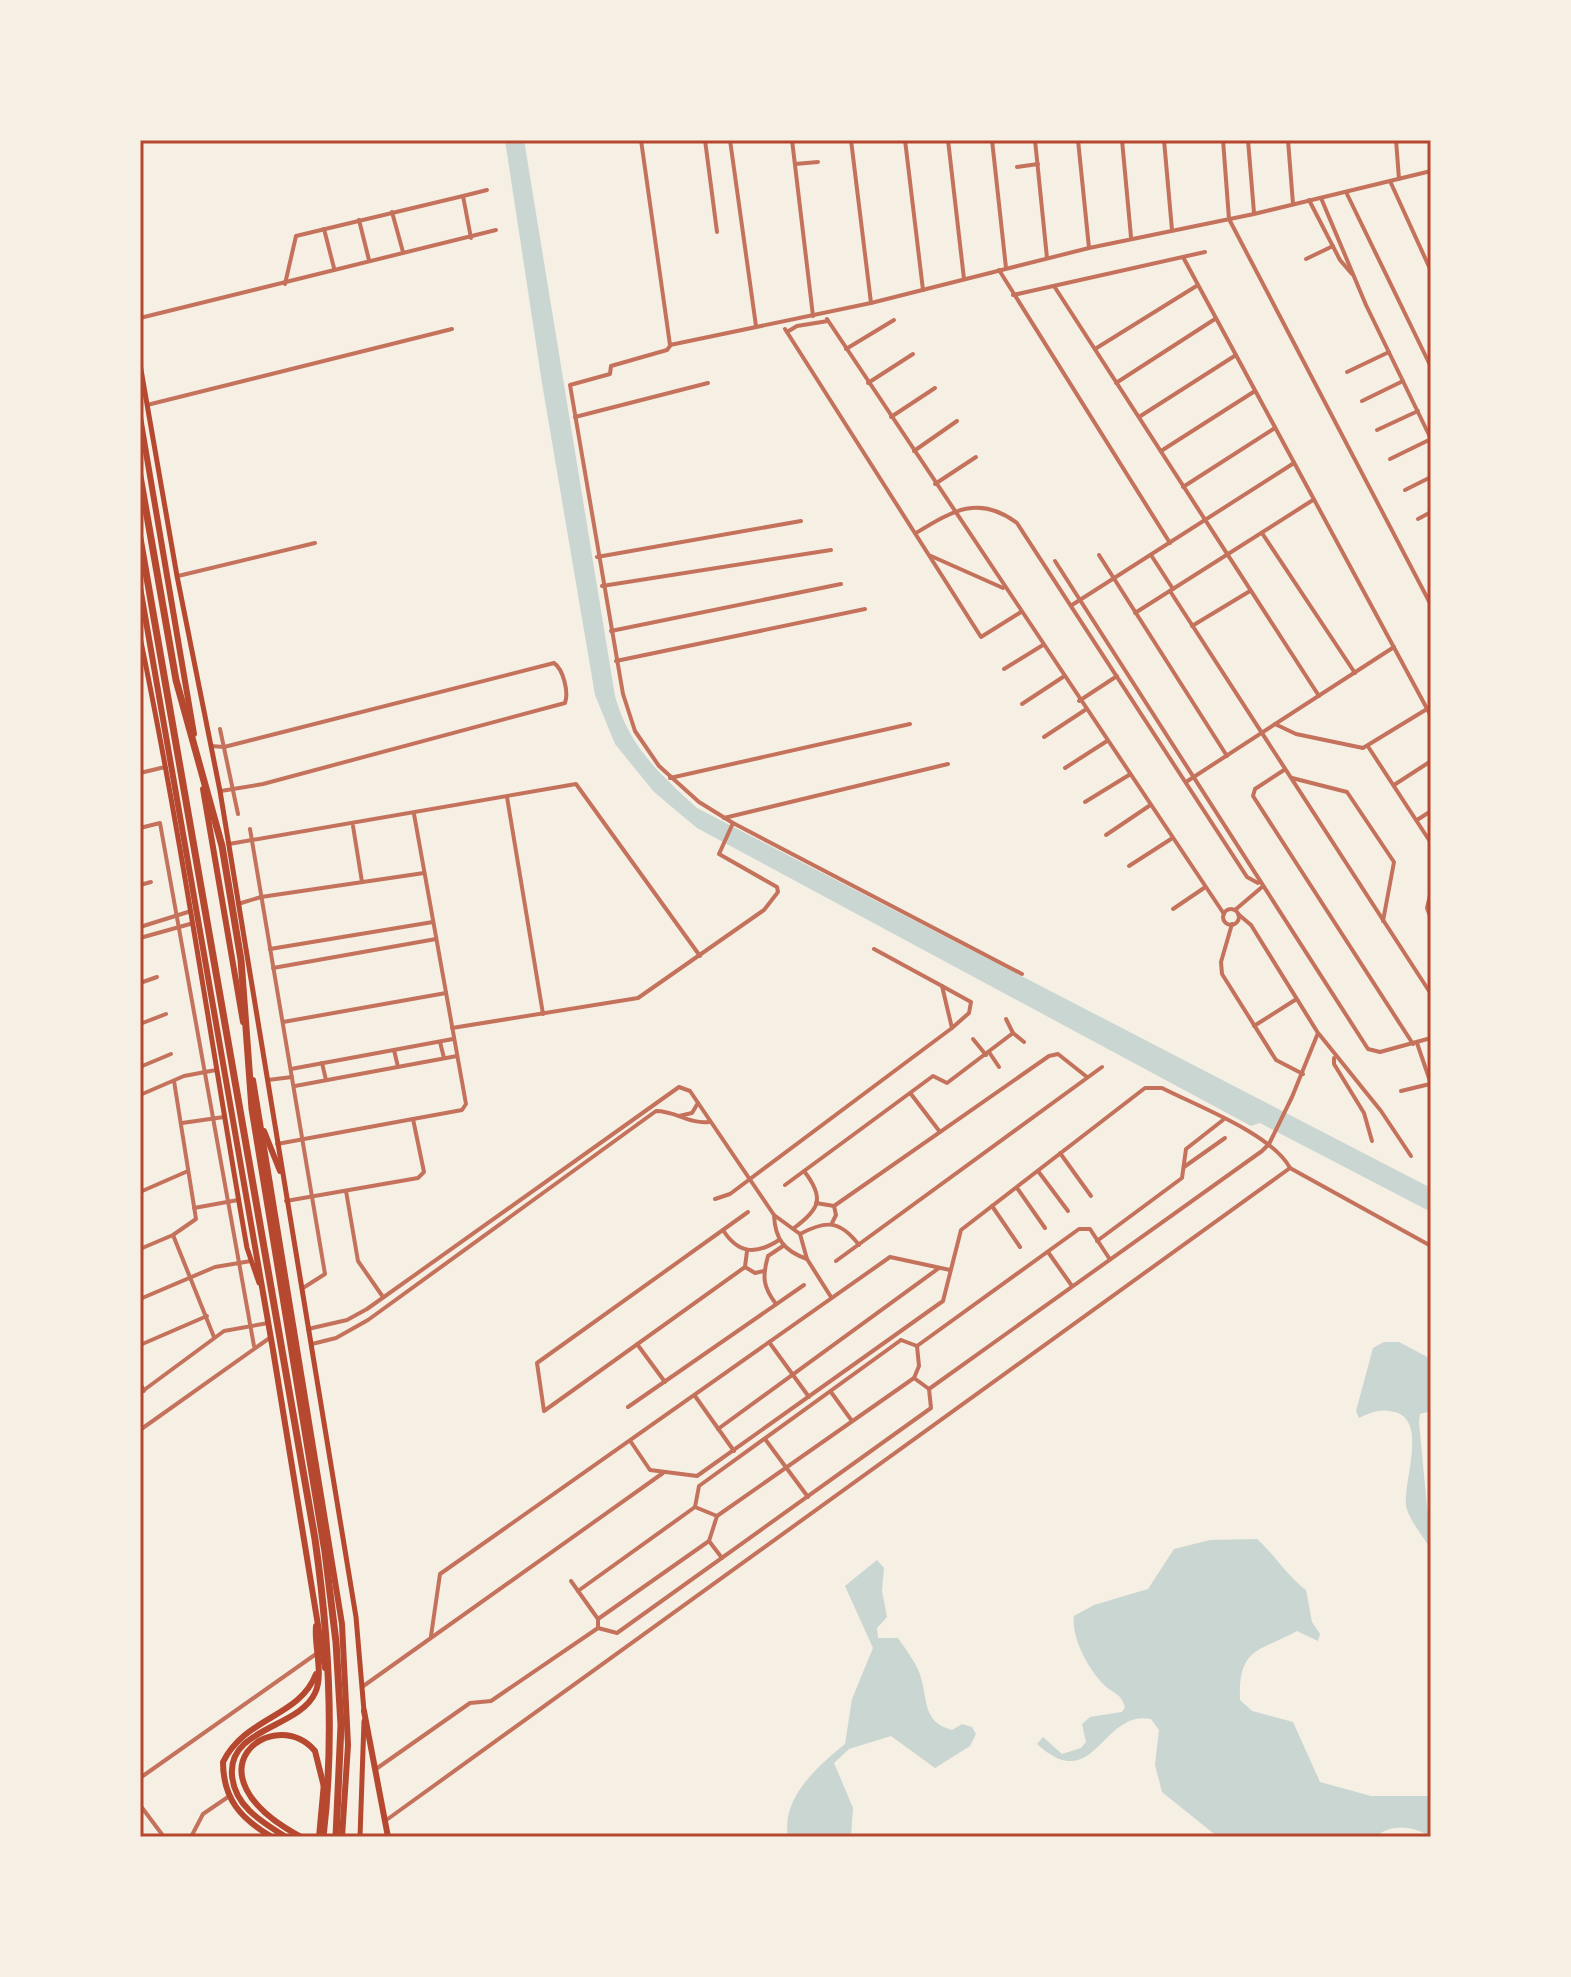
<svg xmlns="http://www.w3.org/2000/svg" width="1571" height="1977" font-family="Poppins,sans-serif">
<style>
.water{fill:#c9d6d2}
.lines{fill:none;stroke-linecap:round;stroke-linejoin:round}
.minor{stroke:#c5725c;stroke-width:4}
.secondary{stroke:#b5482f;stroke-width:5}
.primary{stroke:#b5482f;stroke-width:6}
.trunk{stroke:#b5482f;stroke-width:6}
.motorway{stroke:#b5482f;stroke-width:7}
.neatline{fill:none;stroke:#b5482f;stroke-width:3}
</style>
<rect width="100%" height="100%" fill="#f6efe4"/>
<g class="water">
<path d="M505,140H524L615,696C629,747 660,774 697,808L1431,1188V1212L1260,1123L1251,1126L697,828L654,792L615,744L595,695L542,383Z"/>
<path d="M1384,1342H1399L1431,1359V1411L1420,1414L1419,1422L1431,1550C1424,1537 1408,1519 1406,1505C1403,1482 1428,1421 1395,1412C1381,1408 1371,1412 1359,1418L1356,1411L1373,1348Z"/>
<path d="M1257,1539C1275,1555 1286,1575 1306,1590L1312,1622L1320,1634L1318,1641L1297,1631C1259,1652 1238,1647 1240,1700L1252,1711L1293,1722L1320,1782L1371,1796H1431V1837C1415,1827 1393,1822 1375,1837H1218L1162,1792L1155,1765L1159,1730L1151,1719C1101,1709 1095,1797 1037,1744L1043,1737L1062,1754L1081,1748L1086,1742L1082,1724L1090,1717L1122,1712L1125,1707C1121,1693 1114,1694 1104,1685C1088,1669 1071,1637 1074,1616L1094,1605L1148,1589L1174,1549L1210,1540Z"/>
<path d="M877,1560L884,1568L882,1591L887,1617L877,1628L878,1638H898C906,1650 918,1665 921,1678C928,1702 923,1722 952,1730L962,1724L972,1727L976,1734L970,1746L935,1768L891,1736L849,1749L834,1763L853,1808L851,1837H788C781,1798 817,1767 845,1744L852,1699L873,1648L845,1586Z"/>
</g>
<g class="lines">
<g class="minor">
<path d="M641,140L670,345L871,303L1089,248L1254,214L1431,171"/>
<path d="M705,140L717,232"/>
<path d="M730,140L756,326"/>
<path d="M792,140L813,316"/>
<path d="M851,140L871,303"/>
<path d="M905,140L923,290"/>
<path d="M948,140L964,279"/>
<path d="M992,140L1006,268"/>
<path d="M1035,140L1047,258"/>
<path d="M1078,140L1089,248"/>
<path d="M1122,140L1131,237"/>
<path d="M1164,140L1172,230"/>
<path d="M1223,140L1229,219L1431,605"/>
<path d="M1248,140L1254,213"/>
<path d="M1288,140L1293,204"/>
<path d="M1396,140L1399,179"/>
<path d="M795,164L818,162"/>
<path d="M1017,167L1038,164"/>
<path d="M1390,181L1431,271"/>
<path d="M1346,192L1431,367"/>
<path d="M1321,198L1366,305L1431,439"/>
<path d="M1309,200L1340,260L1352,274"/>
<path d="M392,212L403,252"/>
<path d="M359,220L369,260"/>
<path d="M324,229L334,268"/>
<path d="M471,238L463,196L487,190"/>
<path d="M1183,257L1431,716"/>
<path d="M1306,259L1333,246"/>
<path d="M999,270L1170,543"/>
<path d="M285,284L296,236L463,196"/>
<path d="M1054,286L1319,696"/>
<path d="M1013,295L1205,252"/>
<path d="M140,318L496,230"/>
<path d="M827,319L1224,914"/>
<path d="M785,329L981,637L1021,612"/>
<path d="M787,332L797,326L828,321"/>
<path d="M670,346L667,350L611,366L610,374L570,385L623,694L635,731L659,766L699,802L733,823L1022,974"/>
<path d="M846,349L894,320"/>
<path d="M1095,349L1198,285"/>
<path d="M1347,372L1389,352"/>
<path d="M868,383L913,354"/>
<path d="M1116,383L1215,319"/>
<path d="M1362,401L1403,381"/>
<path d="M147,405L452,329"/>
<path d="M575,417L708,383"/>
<path d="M891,417L935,388"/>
<path d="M1139,417L1236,355"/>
<path d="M1377,430L1418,411"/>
<path d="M914,451L957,421"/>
<path d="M1161,451L1255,391"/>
<path d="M1390,459L1431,439"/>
<path d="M935,484L976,457"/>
<path d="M1183,487L1275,428"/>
<path d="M1405,490L1431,477"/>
<path d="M1418,519L1431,512"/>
<path d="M916,533C952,511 979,494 1017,523L1247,877L1258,883"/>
<path d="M1262,533L1355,673"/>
<path d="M1099,555L1227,756"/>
<path d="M1151,555L1173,589"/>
<path d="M931,556L1003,588"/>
<path d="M597,557L801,521"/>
<path d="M1055,561L1368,1049L1380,1052L1431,1038"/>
<path d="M178,576L315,543"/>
<path d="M602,586L831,550"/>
<path d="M1170,591L1431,994"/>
<path d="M1072,605L1294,463"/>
<path d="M1135,613L1313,500"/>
<path d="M1192,626L1250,591"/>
<path d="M611,631L841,584"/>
<path d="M616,661L865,609"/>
<path d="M1004,669L1043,645"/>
<path d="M1079,701L1117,676"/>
<path d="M1022,704L1063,677"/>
<path d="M1275,724L1296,734L1363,748L1427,709"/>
<path d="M220,729L238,814"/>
<path d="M1044,737L1085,710"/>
<path d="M211,746L224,747L554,663C563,669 569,692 565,703L263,784L221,791"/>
<path d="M1369,748L1431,843"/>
<path d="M1065,768L1107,741"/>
<path d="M1284,770L1255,789L1253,796L1413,1044"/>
<path d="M140,773L165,767"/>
<path d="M670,778L910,724"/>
<path d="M1292,778L1347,792L1394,862L1383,921"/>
<path d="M1186,782L1394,647"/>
<path d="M1394,785L1431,761"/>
<path d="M507,797L543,1014"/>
<path d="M1085,802L1129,775"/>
<path d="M724,818L948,764"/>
<path d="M1417,820L1431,811"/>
<path d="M353,826L362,882"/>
<path d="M140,828L160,823L254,1346"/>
<path d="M250,829L325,1274L303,1288"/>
<path d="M1106,835L1149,806"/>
<path d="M229,844L576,784L700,956"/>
<path d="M1129,866L1171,839"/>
<path d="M140,885L151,882"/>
<path d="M1431,891L1427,908L1431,919"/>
<path d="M238,904L261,897L424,873"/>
<path d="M1173,909L1204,888"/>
<circle cx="1231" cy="917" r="8"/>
<path d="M1235,910L1262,887"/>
<path d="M1232,924L1221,962L1222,974L1276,1060L1303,1074"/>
<path d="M140,927L188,912"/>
<path d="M140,938L190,924"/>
<path d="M270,949L433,922"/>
<path d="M273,968L436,939"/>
<path d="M140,983L157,977"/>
<path d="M942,986L971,1002L969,1013L952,1028"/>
<path d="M1006,1019L1013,1033"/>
<path d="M283,1022L446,993"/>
<path d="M140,1024L166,1014"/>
<path d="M1254,1026L1295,1000"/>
<path d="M452,1028L638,998L764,910L778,892L777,887L719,854L733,823"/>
<path d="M1319,1034L1381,1111L1411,1156"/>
<path d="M973,1039L986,1055"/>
<path d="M440,1042L444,1058"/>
<path d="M1417,1043L1431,1084"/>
<path d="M394,1050L398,1067"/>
<path d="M989,1052L999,1067"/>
<path d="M1334,1058V1064L1364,1113L1372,1141"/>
<path d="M322,1063L326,1080"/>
<path d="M140,1067L171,1054"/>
<path d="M291,1069L453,1039"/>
<path d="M268,1080L292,1077"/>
<path d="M295,1086L457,1056"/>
<path d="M1401,1091L1430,1084"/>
<path d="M911,1094L940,1132"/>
<path d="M140,1095L184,1076L216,1070"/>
<path d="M679,1116L692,1113L698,1103"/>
<path d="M182,1123L224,1117"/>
<path d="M277,1144L462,1110L466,1104L414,814"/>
<path d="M1060,1153L1091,1196"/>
<path d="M1184,1167L1225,1138"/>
<path d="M1038,1171L1068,1211"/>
<path d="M785,1185L933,1076L947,1083L1013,1033L1024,1042"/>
<path d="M1017,1188L1045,1228"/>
<path d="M346,1191L358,1261L383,1297"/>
<path d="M140,1192L188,1171"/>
<path d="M715,1199L730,1194L952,1028L942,986L874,949"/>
<path d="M286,1201L418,1178L424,1172L413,1119"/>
<path d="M816,1203L834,1206L836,1215L832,1223"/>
<path d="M834,1206L1049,1056L1058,1054L1087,1077"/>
<path d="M992,1206L1020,1247"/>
<path d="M194,1208L238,1200"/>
<path d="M774,1215C775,1239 784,1251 807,1259"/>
<path d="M794,1228C820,1209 825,1198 804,1171"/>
<path d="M723,1230C738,1254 756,1255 779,1240"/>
<path d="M800,1234C826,1220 840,1220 859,1245"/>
<path d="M173,1235L214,1337"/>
<path d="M1097,1241L1182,1178L1186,1149L1223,1120"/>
<path d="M140,1249L173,1235L196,1219L174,1081"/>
<path d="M747,1251L745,1267L755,1273L764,1271"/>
<path d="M1048,1252L1072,1286"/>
<path d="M836,1261L1102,1067"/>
<path d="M745,1267L544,1411L537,1363L748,1212"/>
<path d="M140,1299L215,1267L251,1261"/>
<path d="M776,1304C763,1287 762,1277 768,1256L783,1246"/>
<path d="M308,1329L347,1320L367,1309L679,1087L690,1091L774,1215L800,1234L807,1259L831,1297"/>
<path d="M901,1340L917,1346"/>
<path d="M769,1342L809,1397"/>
<path d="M312,1344L336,1338L368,1320L656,1111C676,1111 688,1124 709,1122"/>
<path d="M637,1344L665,1382"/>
<path d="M140,1345L207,1316"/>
<path d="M917,1346L1079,1229H1090L1109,1258"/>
<path d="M140,1383L144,1391"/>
<path d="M929,1389L1262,1151L1269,1144L1292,1097L1318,1033L1251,925L1238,914"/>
<path d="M831,1392L852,1421"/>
<path d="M140,1393L224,1331L268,1323"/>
<path d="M695,1396L734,1451"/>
<path d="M628,1407L804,1285"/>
<path d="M718,1429L939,1268"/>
<path d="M140,1430L271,1337"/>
<path d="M765,1439L808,1497"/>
<path d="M631,1442L650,1470L697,1476L943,1301L961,1230L1145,1088H1162C1197,1106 1272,1134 1290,1168L1431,1246"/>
<path d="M717,1516L695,1507L699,1486L901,1340"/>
<path d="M722,1558L709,1541L717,1516L914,1378L919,1366L917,1346"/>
<path d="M571,1581L598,1619"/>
<path d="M578,1591L695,1507"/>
<path d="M598,1628L617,1633L931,1408L929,1389L914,1378"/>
<path d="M431,1636L440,1574L890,1257L950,1270"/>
<path d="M362,1687L663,1473"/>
<path d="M376,1769L470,1703L491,1701L598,1628V1619L709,1541"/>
<path d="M140,1778L316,1654"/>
<path d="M140,1805L164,1837"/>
<path d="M385,1821L1290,1168"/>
<path d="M191,1837L203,1814L228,1797"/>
</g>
<g class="secondary">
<path d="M140,364L177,576L220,791L356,1617L364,1711"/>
<path d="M140,637C182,839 211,1044 247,1248L259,1283"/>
<path d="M360,1837L364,1721"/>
</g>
<path class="primary" d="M364,1711L388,1837"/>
<g class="trunk">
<path d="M140,417L194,734"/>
<path d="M140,587L273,1350L325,1668"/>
<path d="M203,789L243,1022"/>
<path d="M253,1080L342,1624L348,1745L342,1837"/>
<path d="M264,1131L280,1171"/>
<path d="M272,1837C241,1819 223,1799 223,1762C246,1716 299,1718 316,1674"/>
<path d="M286,1837C262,1822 234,1806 232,1775C228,1728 299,1728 315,1693C324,1674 314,1647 316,1626"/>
<path d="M301,1837C181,1773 273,1703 315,1751L324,1787"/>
<path d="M319,1837L324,1783"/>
</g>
<g class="motorway">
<path d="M140,476L176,680L222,846L241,960L252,1109L325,1552L336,1642L341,1725L336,1837"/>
<path d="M140,538L315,1539C329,1637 335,1738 323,1837"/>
</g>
</g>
<rect width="1571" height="1977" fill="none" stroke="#f6efe4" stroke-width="284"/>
<rect x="142" y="142" width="1287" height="1693" class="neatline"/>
</svg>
